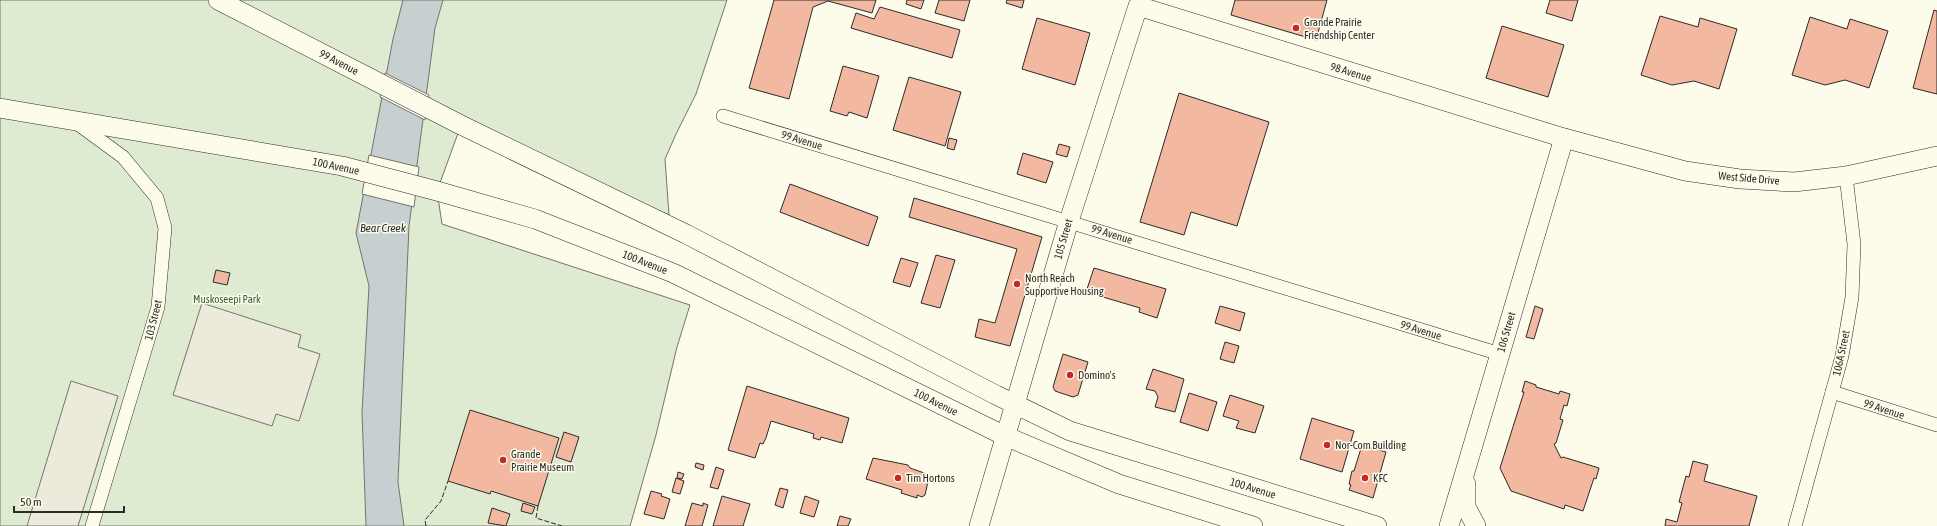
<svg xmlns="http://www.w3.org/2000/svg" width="1937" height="526" font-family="'Asap Condensed',sans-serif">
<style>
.green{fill:#deebd1;stroke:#74746e}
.parking{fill:#eceadb;stroke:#74746e}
.water{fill:#c7d0d0;stroke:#74746e}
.pier{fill:#fdfbea;stroke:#74746e}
.building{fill:#f2b8a0;stroke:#2b2b2b}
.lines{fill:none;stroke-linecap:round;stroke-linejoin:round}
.street-casing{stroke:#2b2b2b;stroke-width:14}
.secondary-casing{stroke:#2b2b2b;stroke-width:20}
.street{stroke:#fdfbea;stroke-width:13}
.secondary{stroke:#fdfbea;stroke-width:19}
.fence{stroke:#2b2b2b;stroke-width:1;stroke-dasharray:5 2;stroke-linecap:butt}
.poi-dot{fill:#c62828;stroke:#fdfbea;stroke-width:1.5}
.labels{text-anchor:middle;stroke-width:3;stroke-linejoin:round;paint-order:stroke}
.poi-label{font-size:11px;fill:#2b2b2b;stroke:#fdfbea;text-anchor:start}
.street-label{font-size:11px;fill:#2b2b2b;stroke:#fdfbea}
.park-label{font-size:11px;fill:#34623c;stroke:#fdfbea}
.water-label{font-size:12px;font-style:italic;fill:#2b2b2b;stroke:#fdfbea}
</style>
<rect width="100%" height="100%" fill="#fdfbea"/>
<path class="green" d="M0,0H727L696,94L676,134L665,159L669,215L461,125L437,191L442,224L690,305L677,347L656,435L630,526H0Z"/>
<g class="parking">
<path d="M202,303L301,335L298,347L320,354L299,421L276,414L272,426L173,395Z"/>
<path d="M71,381L118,396L78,526H27Z"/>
</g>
<path class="water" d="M403,0H443L435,28L409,226L398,482L404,526H366L362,412L369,286L356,233L393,39Z"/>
<g class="pier">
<path d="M385,73L429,95L425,120L380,97Z"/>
<path d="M369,155L419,167L414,207L362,194Z"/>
</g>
<g class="building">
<path d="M774,0H876L872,13L828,1L813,7L789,99L749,88Z"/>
<path d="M907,0H924L921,9L906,4Z"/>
<path d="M939,0H970L964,21L935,13Z"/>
<path d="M1007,0H1024L1022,8L1006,3Z"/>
<path d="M1235,0H1327L1316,40L1231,15Z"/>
<path d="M1550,0H1578L1572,21L1546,13Z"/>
<path d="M880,7L960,30L952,58L851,28L856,13L874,19Z"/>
<path d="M1934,10L1937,11V94L1913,88Z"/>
<path d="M1660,16L1698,27L1700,18L1737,29L1719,89L1694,81L1672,85L1641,75Z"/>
<path d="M1810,17L1847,29L1850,19L1888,31L1869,88L1845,80L1825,85L1792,75Z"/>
<path d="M1037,18L1090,33L1075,85L1022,69Z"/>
<path d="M1502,26L1564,45L1548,97L1486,78Z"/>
<path d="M843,66L879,76L867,118L849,112L847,116L830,111Z"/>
<path d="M909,77L961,92L945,146L893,130Z"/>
<path d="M1179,93L1269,122L1237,226L1191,212L1184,235L1140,222Z"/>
<path d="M949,138L957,140L954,150L947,148Z"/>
<path d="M1059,144L1070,147L1067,157L1056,154Z"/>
<path d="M1023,153L1053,162L1046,183L1017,174Z"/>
<path d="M790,184L878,217L868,246L780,212Z"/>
<path d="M914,198L1042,237L1010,346L975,337L979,319L995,323L1017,249L909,217Z"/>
<path d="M936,255L955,260L940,308L921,303Z"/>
<path d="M901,258L918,263L910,287L893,282Z"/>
<path d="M1094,268L1166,289L1157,318L1139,312L1140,308L1086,292Z"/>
<path d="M216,270L230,273L227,285L213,282Z"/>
<path d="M1220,306L1245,313L1240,331L1215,323Z"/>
<path d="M1535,306L1543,309L1534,339L1526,337Z"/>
<path d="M1225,342L1239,346L1234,363L1220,359Z"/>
<path d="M1063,354L1088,362L1078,395L1073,397L1055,391L1053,387Z"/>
<path d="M1153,369L1184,379L1175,412L1155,407L1158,397L1155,391L1146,389Z"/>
<path d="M1525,381L1536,385V387L1559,394L1560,391L1570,394L1567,406L1564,405L1560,419L1563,420L1556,443L1554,444L1561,458L1563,457L1599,468L1596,479L1594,478L1583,511L1565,505L1564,509L1511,491L1500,468L1524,392H1522Z"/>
<path d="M747,386L849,418L842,443L821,437L820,440L813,438L814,434L771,421L766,438L763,444L760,443L755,458L728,450Z"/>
<path d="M1189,393L1217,402L1208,431L1180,422Z"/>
<path d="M1230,395L1264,406L1255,433L1236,428L1239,421L1223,416Z"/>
<path d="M470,410L559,438L538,506L491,491L490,494L448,481Z"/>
<path d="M1312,418L1354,431L1342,472L1300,459Z"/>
<path d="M564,432L579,437L571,462L556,457Z"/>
<path d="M1362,445L1386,452L1373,498L1349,490L1351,485L1349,484L1352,471H1354Z"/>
<path d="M873,458L908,465L910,468L927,474L929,477L925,495L922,497L917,495V498L901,493L902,490L866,479Z"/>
<path d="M1693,461L1708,465L1704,481L1757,496L1749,526H1665L1666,519L1677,522L1682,503L1679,502L1686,476L1689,477Z"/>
<path d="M696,463L704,465L703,470L695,467Z"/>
<path d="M716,467L724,470L718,489L710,487Z"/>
<path d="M678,472L684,474L682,479L677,478Z"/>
<path d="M676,478L684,481L680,494L672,492Z"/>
<path d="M780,488L788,490L783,508L775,505Z"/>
<path d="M651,491L662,494L661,496L670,499L664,519L644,514Z"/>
<path d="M722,496L750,504L743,526H713Z"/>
<path d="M805,496L819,501L814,517L800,513Z"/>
<path d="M523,503L535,507L532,514L521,511Z"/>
<path d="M692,503L703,506V503L708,505L702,526H685Z"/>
<path d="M492,508L510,514L506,526L488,523Z"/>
<path d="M840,516L851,519L848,526H837Z"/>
</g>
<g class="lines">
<g class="street-casing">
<g id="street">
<path d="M723,116L1500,354"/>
<path d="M78,124L123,157L157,198L165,228L158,307L92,526"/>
<path d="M1832,392L1937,425"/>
<path d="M1795,526L1842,356L1852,297L1854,244L1846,176"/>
</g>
</g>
<g class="secondary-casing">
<g id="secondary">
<path d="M218,0L461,125L686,234L996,395L1070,431L1377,526"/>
<path d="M0,108L342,166L437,191L535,219L673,273L1005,436L1119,484L1253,526"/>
<path d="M1466,484V507L1476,526"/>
<path d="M979,526L1069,221L1138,6L1564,138L1685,171L1740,179L1794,182L1846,176L1937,156"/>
<path d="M1449,526L1564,138"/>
</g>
</g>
<use href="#street" class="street"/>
<use href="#secondary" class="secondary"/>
<g class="fence">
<path d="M538,506L536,518L562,526"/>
<path d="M426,526L425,520L441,501L448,481"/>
</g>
</g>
<g class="poi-dot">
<circle cx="1296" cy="28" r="4"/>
<circle cx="1017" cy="284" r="4"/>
<circle cx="1070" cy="375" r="4"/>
<circle cx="1327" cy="445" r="4"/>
<circle cx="503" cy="460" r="4"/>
<circle cx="898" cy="478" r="4"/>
<circle cx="1365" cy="478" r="4"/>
</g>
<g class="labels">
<g class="poi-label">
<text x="1304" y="26">Grande Prairie<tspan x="1304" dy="13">Friendship Center</tspan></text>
<text x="1025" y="282">North Reach<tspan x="1025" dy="13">Supportive Housing</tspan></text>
<text x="1078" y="379">Domino's</text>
<text x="1335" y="449">Nor-Com Building</text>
<text x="511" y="458">Grande<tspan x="511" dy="13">Prairie Museum</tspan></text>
<text x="906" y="482">Tim Hortons</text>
<text x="1373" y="482">KFC</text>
</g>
<g class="street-label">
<text transform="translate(339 62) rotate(27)" y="4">99 Avenue</text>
<text transform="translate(1351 72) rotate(17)" y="4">98 Avenue</text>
<text transform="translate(802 140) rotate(17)" y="4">99 Avenue</text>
<text transform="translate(336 166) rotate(12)" y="4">100 Avenue</text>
<text transform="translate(1749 178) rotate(5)" y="4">West Side Drive</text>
<text transform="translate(1112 234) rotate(17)" y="4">99 Avenue</text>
<text transform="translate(1063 239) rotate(-74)" y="4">105 Street</text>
<text transform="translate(645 262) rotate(21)" y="4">100 Avenue</text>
<text transform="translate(153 320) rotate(-76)" y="4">103 Street</text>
<text transform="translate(1421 330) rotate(17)" y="4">99 Avenue</text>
<text transform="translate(1506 332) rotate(-74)" y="4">106 Street</text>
<text transform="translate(1841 353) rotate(-78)" y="4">106A Street</text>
<text transform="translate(936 402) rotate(26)" y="4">100 Avenue</text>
<text transform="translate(1884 409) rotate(18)" y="4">99 Avenue</text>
<text transform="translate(1253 488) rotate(17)" y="4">100 Avenue</text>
</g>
<g class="park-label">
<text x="227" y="303">Muskoseepi Park</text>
</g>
<g class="water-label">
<text x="383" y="232">Bear Creek</text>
</g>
</g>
<path d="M14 506v6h110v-6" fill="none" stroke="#2b2b2b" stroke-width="2"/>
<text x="20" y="506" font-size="12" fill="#2b2b2b" stroke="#fdfbea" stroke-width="3" paint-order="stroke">50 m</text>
</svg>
